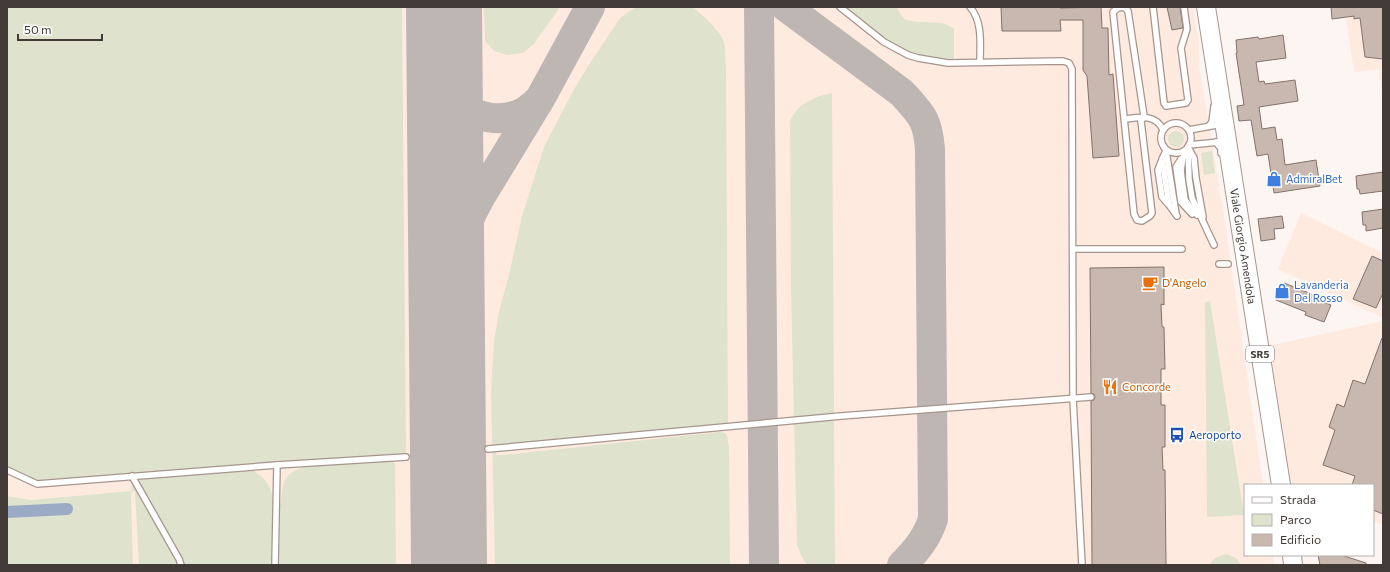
<svg xmlns="http://www.w3.org/2000/svg" width="1390" height="572" font-family="Commissioner,sans-serif">
<style>
.built{fill:#ffeae0}
.green{fill:#dfe2cd}
.lines{fill:none;stroke-linecap:round;stroke-linejoin:round}
.canal{stroke:#9babc5;stroke-width:12}
.taxiway{stroke:#beb6b2;stroke-width:30}
.runway{stroke:#beb6b2;stroke-width:76}
.building{fill:#c9b8af;stroke:#82726b}
.lane-casing{stroke:#a6958d;stroke-width:8}
.primary-casing{stroke:#a6958d;stroke-width:20}
.lane{stroke:#fff;stroke-width:5.5}
.primary{stroke:#fff;stroke-width:18}
.labels{text-anchor:middle;stroke-width:3;stroke-linejoin:round;paint-order:stroke}
.shield{fill:#fff;stroke:#7a7572;stroke-width:1}
.shield-label{font-size:10px;font-weight:bold;fill:#413a36}
.shop-label{font-size:11px;fill:#366cbe;stroke:#fff;text-anchor:start}
.street-label{font-size:11px;fill:#413a36;stroke:#fff}
.food-label{font-size:11px;fill:#c56008;stroke:#fff;text-anchor:start}
.transit-label{font-size:11px;fill:#164399;stroke:#fff;text-anchor:start}
</style>
<rect width="100%" height="100%" fill="#fdf5f2"/>
<g class="built">
<path d="M7,7H1193L1199,42V66L1225,222L1263,485H1245V555H1273L1274,565H133L131,492L31,500L7,496Z"/>
<path d="M1344,7H1383V101L1379,69L1354,72Z"/>
<path d="M1301,213L1383,253V318L1278,269Z"/>
<path d="M1383,321V525L1373,521V485H1288L1268,346Z"/>
</g>
<g class="green">
<path d="M7,7H402L406,457L249,468C265,478 272,484 273,503H281C283,483 282,474 304,467L388,460L393,461L395,465L396,565H139L135,491L131,492L133,565H7V496L31,500L131,491L132,477L37,484L7,470Z"/>
<path d="M484,7H560L534,44L523,53L507,55L494,51L485,41Z"/>
<path d="M638,7H691C701,12 721,32 724,42C726,50 725,60 726,68L728,424L497,446L495,452L497,455H503L720,432L725,433L727,436L729,447L730,565H495L491,392L494,341L499,312L509,275L522,216L544,147L572,93L588,66L620,18L631,10Z"/>
<path d="M841,7H898V10L903,18C905,19 909,21 911,21C925,24 943,19 954,29V61L916,57L881,39Z"/>
<path d="M832,93L835,565H807L801,555L797,545L791,290L790,122C797,103 814,97 832,93Z"/>
<circle cx="1176" cy="139" r="8"/>
<path d="M1212,151L1215,173L1204,175L1201,153Z"/>
<path d="M1210,301L1244,515L1207,517L1205,302Z"/>
<path d="M1226,554L1236,558L1241,565H1209L1215,558Z"/>
</g>
<g class="lines">
<path class="canal" d="M7,512L67,509"/>
<g class="taxiway">
<path d="M759,7L764,565"/>
<path d="M786,7L902,93C922,115 928,120 930,150L933,519C927,538 916,551 902,565"/>
<path d="M445,77C448,86 451,95 458,102C475,119 503,123 524,112C529,109 534,104 539,100"/>
<path d="M447,302C447,295 447,287 449,280C454,252 467,221 481,196L540,99L590,7"/>
</g>
<path class="runway" d="M444,7L449,565"/>
</g>
<g class="building">
<path d="M1001,7H1060V8L1101,7L1102,28H1108L1109,75L1113,74L1119,156L1093,158L1087,76L1083,70V20H1060L1061,31H1002Z"/>
<path d="M1167,7H1180L1183,28L1172,30Z"/>
<path d="M1331,7H1383V59L1365,57L1360,18L1354,19V16L1332,19Z"/>
<path d="M1283,35L1286,58L1256,62L1259,82L1264,81L1265,84L1295,80L1298,101L1259,107L1262,129L1275,127L1277,140L1282,139L1285,165L1316,160L1320,186L1274,193L1268,154L1257,156L1251,120L1239,121L1237,106L1244,105L1236,53H1237L1236,40L1258,37L1259,39Z"/>
<path d="M1383,172V191L1360,194L1359,189H1357L1356,176Z"/>
<path d="M1383,209V228L1366,231V225H1363L1362,212Z"/>
<path d="M1282,216L1284,228L1274,229L1275,239L1261,241L1258,219Z"/>
<path d="M1372,256L1383,261V293L1376,308L1353,299Z"/>
<path d="M1164,267V305L1161,304L1162,327H1164L1165,369H1161V405H1165V447H1162L1163,470H1165L1166,565H1092L1091,401L1094,400L1095,397L1094,394L1091,393L1090,268Z"/>
<path d="M1284,283L1309,293L1322,299L1321,301L1331,305L1324,322L1305,315L1306,312L1276,300Z"/>
<path d="M1382,338H1383V514L1373,510V485H1352L1355,476L1323,465L1335,430L1329,427L1337,404L1344,407L1353,380L1365,384Z"/>
<path d="M1318,555H1341L1366,563V565H1320Z"/>
</g>
<g class="lines">
<g class="lane-casing">
<g id="lane">
<path d="M840,7L884,42L908,55L918,58L948,63L1063,61L1069,63L1072,69L1073,399L1082,565"/>
<path d="M970,7C983,22 980,44 980,62"/>
<path d="M1124,7L1128,11L1144,116L1141,121L1152,213L1150,216L1142,221L1137,220L1134,214L1113,12L1118,8Z"/>
<path d="M1153,7L1164,103L1166,106L1186,103L1188,100L1181,48L1187,29L1184,7"/>
<path d="M1125,119C1140,117 1156,114 1163,130"/>
<circle cx="1176" cy="138" r="15"/>
<path d="M1209,126L1212,122L1214,106"/>
<path d="M1189,130L1222,124"/>
<path d="M1216,142L1221,149V153"/>
<path d="M1189,145L1219,142"/>
<path d="M1164,147L1166,151L1162,159L1169,205L1177,216"/>
<path d="M1188,147L1189,179L1192,198L1214,245"/>
<path d="M1187,149L1183,158L1181,170L1182,179L1185,200L1197,215"/>
<path d="M1189,149L1194,158L1196,178L1203,217"/>
<path d="M1166,151L1176,214"/>
<path d="M1181,159L1176,167L1181,202L1192,214"/>
<path d="M1161,162L1158,170L1162,197L1168,204"/>
<path d="M1073,249H1182"/>
<path d="M1219,264H1228"/>
<path d="M488,449L841,416L1091,397"/>
<path d="M7,470L37,484L277,465L406,457"/>
<path d="M132,476L179,559L181,565"/>
<path d="M275,565L277,465"/>
</g>
</g>
<g class="primary-casing">
<g id="primary">
<path d="M1206,7L1281,485"/>
<path d="M1292,555L1293,565"/>
</g>
</g>
<use href="#lane" class="lane"/>
<use href="#primary" class="primary"/>
</g>
<defs>
<g id="shop-bare" transform="scale(1.2)"><path d="M-5-2.5h2.3a2.7 3.5 0 0 1 5.4 0H5L5.5 6h-11ZM-1.5-2.5h3a1.5 2.3 0 0 0-3 0Z" fill="#3f7fe0" stroke="#fff" stroke-width="2.5" paint-order="stroke"/></g>
<g id="cafe-bare" transform="scale(1.2)"><path d="M-5.5-4.5H6V0H3Q3 3.5 0 3.5H-2.5Q-5.5 3.5-5.5 0ZM3-3.2v2h1.7v-2ZM-6 4.5H4V6H-6Z" fill="#e8710a" stroke="#fff" stroke-width="2.5" paint-order="stroke"/></g>
<g id="restaurant-bare" transform="scale(1.2)"><path d="M-5-6h1v4h1v-4h1v4h1v-4h1v5L-1.5 .5V6h-2V.5L-5-1ZM5-6V6H3V1.5H1.5Q1.5-4 5-6Z" fill="#e8710a" stroke="#fff" stroke-width="2.5" paint-order="stroke"/></g>
<g id="bus-bare" transform="scale(1.2)"><path d="M-5-6H5V4H4V6H2V4H-2V6H-4V4H-5ZM-3.5-4V0h7V-4ZM-3.5 1.2v1.5H-2V1.2ZM2 1.2v1.5H3.5V1.2Z" fill="#1a4fb4" stroke="#fff" stroke-width="2.5" paint-order="stroke"/></g>
</defs>
<g fill-rule="evenodd">
<use href="#shop-bare" x="1274" y="179"/>
<use href="#cafe-bare" x="1150" y="283"/>
<use href="#shop-bare" x="1282" y="291"/>
<use href="#restaurant-bare" x="1110" y="387"/>
<use href="#bus-bare" x="1177" y="435"/>
</g>
<g class="labels">
<rect class="shield" x="1246" y="346" width="28" height="16" rx="3"/>
<g class="shield-label">
<text x="1260" y="358">SR5</text>
</g>
<g class="shop-label">
<text x="1286" y="183">AdmiralBet</text>
<text x="1294" y="289">Lavanderia<tspan x="1294" dy="13">Del Rosso</tspan></text>
</g>
<g class="street-label">
<text transform="translate(1243 246) rotate(81)" y="4">Viale Giorgio Amendola</text>
</g>
<g class="food-label">
<text x="1162" y="287">D'Angelo</text>
<text x="1122" y="391">Concorde</text>
</g>
<g class="transit-label">
<text x="1189" y="439">Aeroporto</text>
</g>
</g>
<rect width="1390" height="572" fill="none" stroke="#413a36" stroke-width="16"/>
<rect x="1244" y="484" width="130" height="72" fill="#ffffff" stroke="#b3b0af"/>
<rect x="1252" y="497" width="20" height="6" fill="#ffffff" stroke="#b3b0af"/>
<text x="1280" y="504" font-size="12" fill="#413a36">Strada</text>
<rect x="1252" y="514" width="20" height="12" fill="#dfe2cd" stroke="#b3b0af"/>
<text x="1280" y="524" font-size="12" fill="#413a36">Parco</text>
<rect x="1252" y="534" width="20" height="12" fill="#c9b8af" stroke="#b3b0af"/>
<text x="1280" y="544" font-size="12" fill="#413a36">Edificio</text>
<path d="M18 34v6h84v-6" fill="none" stroke="#413a36" stroke-width="2"/>
<text x="24" y="34" font-size="12" fill="#413a36" stroke="#ffffff" stroke-width="3" paint-order="stroke">50 m</text>
</svg>
